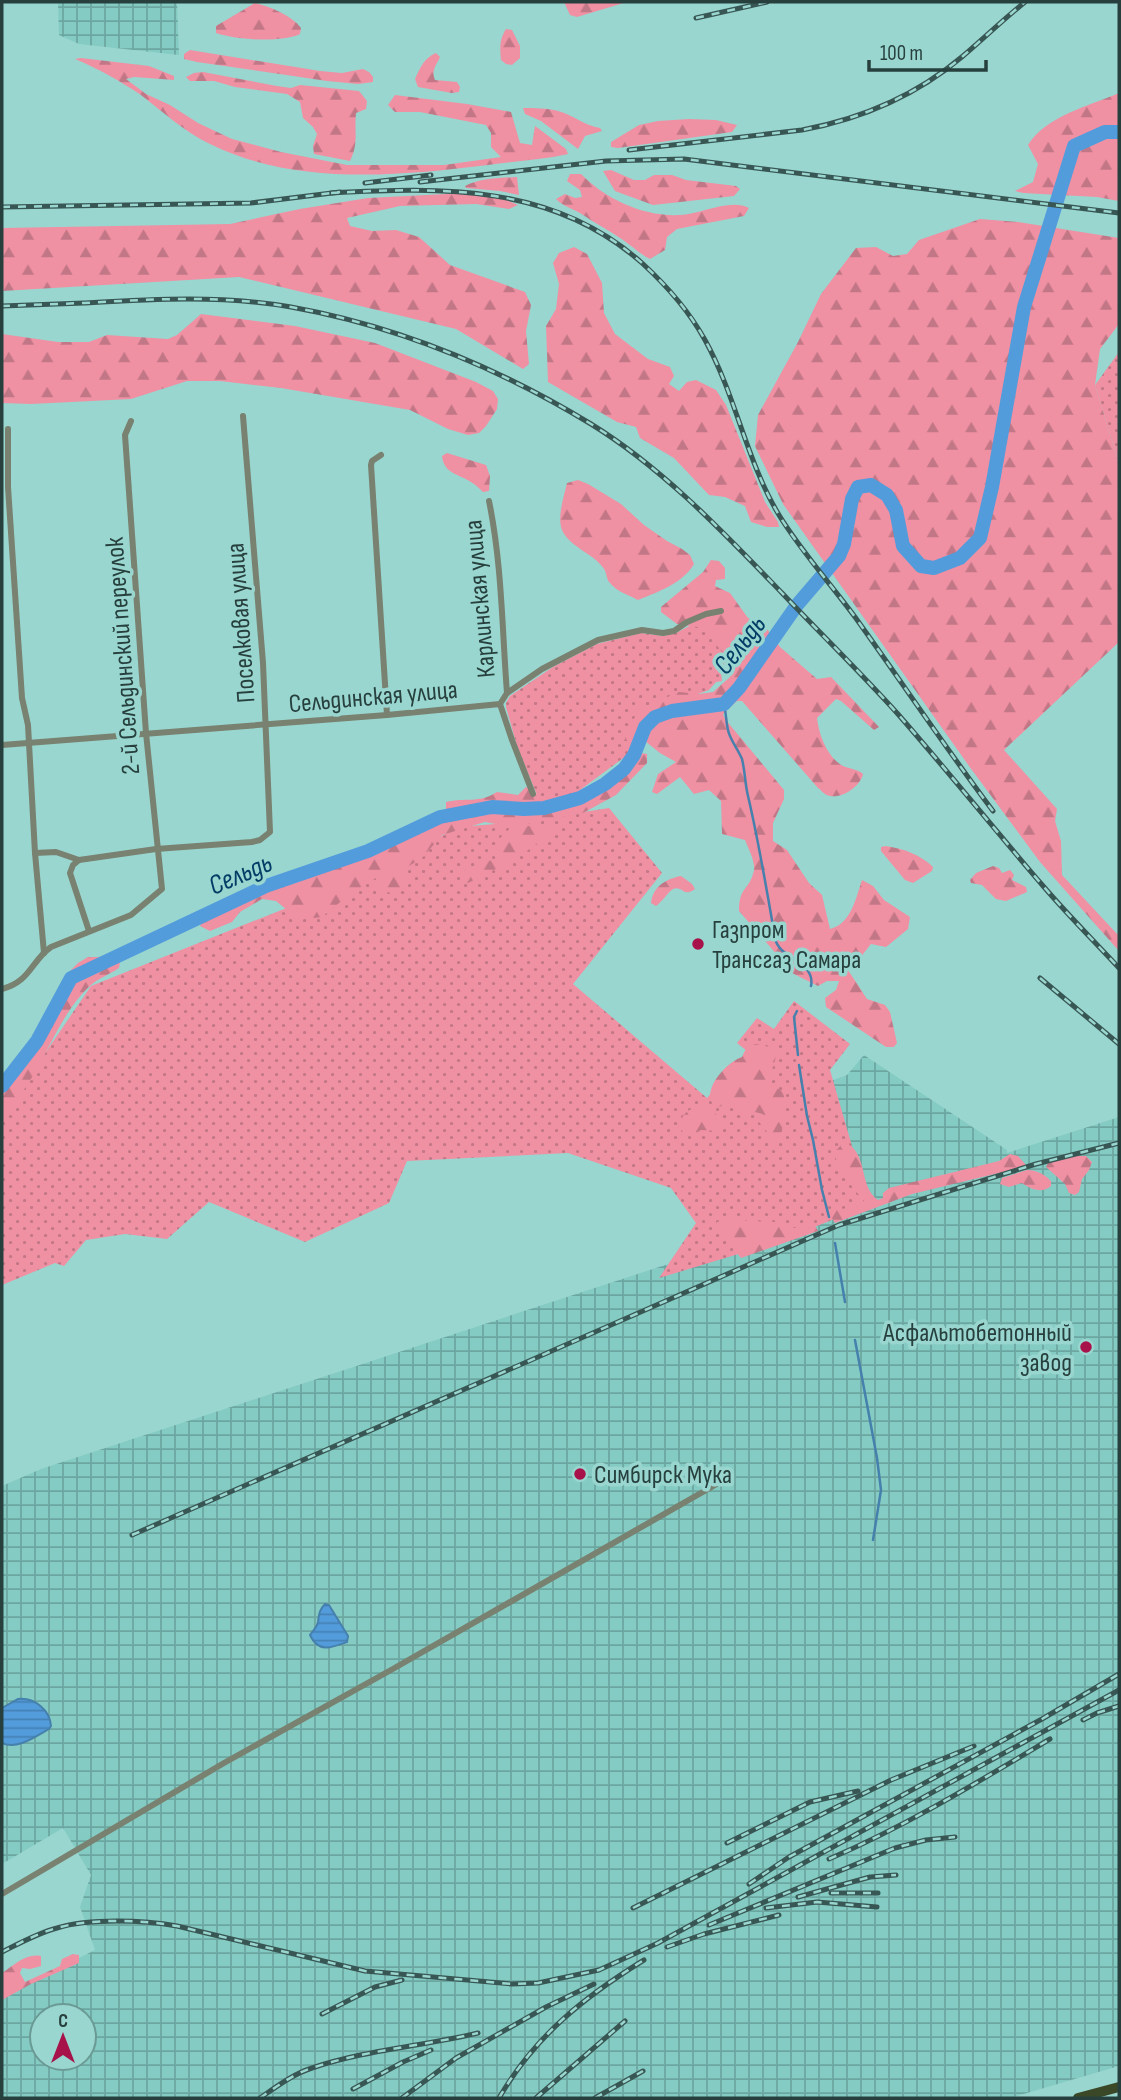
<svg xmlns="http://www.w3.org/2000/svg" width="1121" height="2100" font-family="'Sofia Sans Condensed',sans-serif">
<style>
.industrial{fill:url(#industrial-grid);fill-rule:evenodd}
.grass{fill:url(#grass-dots)}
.forest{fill:url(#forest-firs)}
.water{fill:url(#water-rules);stroke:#4680ad;stroke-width:2}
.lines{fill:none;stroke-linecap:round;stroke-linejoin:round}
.stream{stroke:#4680ad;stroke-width:2.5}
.river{stroke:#539cdc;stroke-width:14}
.minor{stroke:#798170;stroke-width:6}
.primary{stroke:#3b4828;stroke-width:10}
.rail-casing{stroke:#385653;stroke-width:5}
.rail{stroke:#99d6cf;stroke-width:2.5;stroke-dasharray:8;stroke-linecap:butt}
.poi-dot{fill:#a7124a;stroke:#99d6cf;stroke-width:2.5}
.labels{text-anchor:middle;stroke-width:7;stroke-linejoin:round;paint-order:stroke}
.street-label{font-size:26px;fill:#27403e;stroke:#99d6cf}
.poi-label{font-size:26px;fill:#27403e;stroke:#99d6cf;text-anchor:start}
.water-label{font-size:28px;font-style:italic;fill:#033d66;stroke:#99d6cf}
</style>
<defs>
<pattern id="industrial-grid" width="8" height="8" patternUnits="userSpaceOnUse" patternTransform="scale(1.75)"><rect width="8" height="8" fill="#84cbc3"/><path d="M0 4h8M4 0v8" fill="none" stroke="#6ca6a0"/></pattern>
<pattern id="grass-dots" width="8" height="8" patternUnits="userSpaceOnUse" patternTransform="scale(1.75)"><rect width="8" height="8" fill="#f090a3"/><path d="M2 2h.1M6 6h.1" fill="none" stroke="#c27786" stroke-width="1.8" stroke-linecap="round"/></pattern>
<pattern id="forest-firs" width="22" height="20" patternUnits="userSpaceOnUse" patternTransform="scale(1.75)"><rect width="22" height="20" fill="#f090a3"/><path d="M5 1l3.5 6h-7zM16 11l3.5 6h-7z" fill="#c27786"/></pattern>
<pattern id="water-rules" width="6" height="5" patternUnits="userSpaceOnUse" patternTransform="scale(1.75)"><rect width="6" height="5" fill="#539cdc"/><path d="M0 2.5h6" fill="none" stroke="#4581b4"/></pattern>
</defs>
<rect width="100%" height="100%" fill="#99d6cf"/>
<g class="industrial">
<path d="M58,2H177L179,55L79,44L59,35Z"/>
<path d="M864,1055L1007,1150V1153L1119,1117V2066L1010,2098H2V1996L95,1950L80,1907L91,1875L63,1828L2,1864V1486L41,1469L861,1201L828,1082L847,1075ZM42,2016H84V2058H42Z"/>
</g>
<g class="grass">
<path d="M1119,352V464L1095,385Z"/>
<path d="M701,620L731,664V671L721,672L722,681L716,682L709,690L647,712L630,753L576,793L547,802L537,795L517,746L506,707V703L510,696L553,667L597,644L641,633L663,636L676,633Z"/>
<path d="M609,808L662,873L573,984L707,1098L747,1051L737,1043L757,1018L774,1029L794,1001L850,1044L830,1070L869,1205L775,1243L659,1278L696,1223L671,1188L568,1153L407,1161L389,1203L305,1242L209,1202L167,1239L125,1234L86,1240L64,1266L55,1263L2,1285V1109L39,1062L91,986L374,873L458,827L520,822Z"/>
</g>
<g class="forest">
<path d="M564,2H627L577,17L570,15Z"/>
<path d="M255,3C271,7 291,15 301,28L300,34C281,43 236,40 216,33V26Z"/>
<path d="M506,29L512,30L520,46V58L512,65L506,64L501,60C500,48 499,40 506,29Z"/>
<path d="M190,50L320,71L342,73L363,69L369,72L373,77V82L358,84L327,81L197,62L184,59V54Z"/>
<path d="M436,53L440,57C436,66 431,70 435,80L457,82L460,87L459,92L452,93L418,87L415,79C420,68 424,58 436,53Z"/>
<path d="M81,58L149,66L174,76V80L134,77L126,79L146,94L170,105L198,123L232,139L281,152L347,165H444L501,157L491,147V133L486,125L420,112H395L388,105L395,95L467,104L511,112L520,143L532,145L535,126L566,149L568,154C542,160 515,161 488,165C398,176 295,186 210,144C185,132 163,112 141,95C120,81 99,69 75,59Z"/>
<path d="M203,72L277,86L291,88L300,85L359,91L367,101L366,109L356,113C354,132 359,143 350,161L314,154L313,146L317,134L313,127L303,118L300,102L287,94L235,87L214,81H190L186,77L194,73Z"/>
<path d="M1119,93V201L1097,197L1023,193L1015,191L1033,182L1038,164L1028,145C1046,116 1089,106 1119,93Z"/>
<path d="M523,108C534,108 547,108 558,111C573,115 585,126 600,128L602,131L585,136L578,149L541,121L525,114Z"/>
<path d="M689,119L716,120L737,125L732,132L618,148L611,147V142L639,125L658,121Z"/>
<path d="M611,170L634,180H645L654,175H672L686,180L736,186L740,189L734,196L653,205L615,191L603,171Z"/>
<path d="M570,174H581C605,199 644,217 680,215C699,215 730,198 749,208L744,216L677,229L667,237L665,250L650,259C640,254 632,246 623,240C609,230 594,223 580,213C571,208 563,206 556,199L565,194L575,198L582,197L580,190L567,181Z"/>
<path d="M517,177L519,195L500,191L466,188L465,186C481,178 500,178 517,177Z"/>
<path d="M466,193L502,198L518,205L509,209L476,204L400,206L347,218L350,226L372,231L396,230L419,237L450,265L525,292L531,305L526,331L529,364L523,369L456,329L239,277L2,291V228L230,224L300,209L368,198Z"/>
<path d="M980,219L1018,222L1119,238V324L1100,349L1095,385L1119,464V642L1004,750L1057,809L1055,821L1061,841L1062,875L1119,936V951L1040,862L969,766L783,504L755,446L758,415L798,342L821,294L856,248L876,247L893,256L907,254L919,240Z"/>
<path d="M574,247L587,254L602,283L604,313L615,334L648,359L670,367L674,376L669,384L679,391L687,382L696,380L716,390L726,405L765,502L778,522L779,527H767L751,522L745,506L725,497L709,495L674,458L640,438L636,427L617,422L548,382L546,326L556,309L559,284L553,263L559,253Z"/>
<path d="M201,314L295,326L375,343L476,382L493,391L498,399L497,409L486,426L479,433L468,435L448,429L410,410L281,388L220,381H187L131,399L31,404L2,403V334L58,342H89L107,335L168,339L177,335Z"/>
<path d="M447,453L486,465L490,476L489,491L483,492C480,489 477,486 474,484C461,474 444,475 442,456Z"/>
<path d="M578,480L588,484L621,504L644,525L667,541L682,549L690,555L694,564C683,583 658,592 638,600C629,595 617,592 610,583C606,579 607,573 604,569C594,553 566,546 561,527C558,514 564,496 567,483Z"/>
<path d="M711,560L719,561L725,568V579L716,580L715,586L730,593L748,618L762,622L780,647L817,679L831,677L879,727L874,730L841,701L836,699L817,718C819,735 827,757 843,766C850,769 857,769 863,774C861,786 840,801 827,795C825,795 820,789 818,788L742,701H737L723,714L725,719L784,790V799L773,823V841L787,850L809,883L822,895L830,929C851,924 856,898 862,880L873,886L884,900L910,917L908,929L886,947L871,944L863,954L860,966L857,968L850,966L848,970L867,999L885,1005L890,1012L897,1043L894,1047H886L826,1007L825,998L836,990L839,981H827L818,986L790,972L779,957L739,911C739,887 748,891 753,874C757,864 749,850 745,840L722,834L721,801L709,790L694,794L680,777L657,794L652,792L658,774L676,762L660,753L645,741H624L638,710L679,692L699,694L713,692L730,677L731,663L705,631L698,627L677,624L661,612V607L703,572Z"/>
<path d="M640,753L647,754V763L616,795L583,813L512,827L485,822L442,835L423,857L403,870L412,881L397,893L381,892L376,878L350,894L322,917L303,919L292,914L276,901L262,899L240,912L232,922L210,931L200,926L205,915L266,886L368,851L440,817L446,812V802C466,797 478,804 497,792L518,795L526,787C533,791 542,799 550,800C577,803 601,788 621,771C628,765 630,756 640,753Z"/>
<path d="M542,824L548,825L553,828L554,833L550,838L539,842L516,859L468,883L461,882L459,874L463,871L497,858L499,855C500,842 497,837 510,829Z"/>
<path d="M885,846C902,848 921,855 933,867L932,871L913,883L905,880L881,851V847Z"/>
<path d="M993,866L999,868L1002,873L1010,870L1014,875L1012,880L1026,887L1027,892L1006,901L996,899L982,885L971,883L970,880L976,873Z"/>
<path d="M681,876L692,884L695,889C683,898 683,885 673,889C668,892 662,902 656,906L651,903C653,886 666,879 681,876Z"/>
<path d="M114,952L120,962L119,968C110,974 99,978 91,985C54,1018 40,1082 2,1116V1079L60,1007L71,970L78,963L88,957H99Z"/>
<path d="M756,1044L774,1048C780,1062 767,1071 770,1084L782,1091L784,1096C782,1111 789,1135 771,1141L769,1138L768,1133L759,1122L763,1114L755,1112L746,1114L735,1108L733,1103L730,1102L717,1108C697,1094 726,1062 742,1057C746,1049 746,1045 756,1044Z"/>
<path d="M707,1105L716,1114L721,1125L717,1131L701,1130L695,1134L686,1136L679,1127C683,1110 691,1108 707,1105Z"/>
<path d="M843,1144H848C868,1156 859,1187 878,1200L883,1198V1193L889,1188L999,1161L1010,1154L1018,1156L1026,1165L1007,1171L912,1194L835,1223L832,1218L837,1210L858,1206L864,1201C861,1195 856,1193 853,1188C848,1181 846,1173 841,1167C834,1157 831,1153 843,1144Z"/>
<path d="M1073,1156H1086L1092,1162L1089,1170L1082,1179L1079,1192L1075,1195L1069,1193L1065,1184L1046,1167L1048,1163Z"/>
<path d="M1027,1170C1037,1170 1044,1174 1051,1181V1186C1041,1194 1031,1189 1022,1183L1009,1187L1000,1184L1002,1178Z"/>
<path d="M738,1218L747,1221L778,1222L792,1228L816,1227L818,1231L741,1258L716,1228L717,1222Z"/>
<path d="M73,1954L79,1955V1963L31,1984L2,2000V1973C13,1966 26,1953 41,1956V1966L30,1969L22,1968L20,1973L25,1982L60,1966L62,1959Z"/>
</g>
<g class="water">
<path d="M325,1604L329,1605L348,1636L347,1642C331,1648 318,1653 310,1635C313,1631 317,1627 318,1622C319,1615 319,1610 325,1604Z"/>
<path d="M18,1699C34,1697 50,1710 51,1726L49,1729C35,1737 17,1750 2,1743V1708Z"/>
</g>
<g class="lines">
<g class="stream">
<path d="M724,704C726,713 726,721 728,730C730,740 738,749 742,759C745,771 745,784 748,796C759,843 767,891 775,938C779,960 816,961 811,986"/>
<path d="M797,1011L794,1017L798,1055"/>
<path d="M799,1065L807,1116L813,1140L822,1190L829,1217"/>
<path d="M835,1243L845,1302"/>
<path d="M855,1340L877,1458L881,1490L873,1540"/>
</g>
<path class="river" d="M2,1086L37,1041L71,978L266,886L368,851L440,817L492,807L524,809L544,808L580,798L605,784L624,769L634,755L645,727L655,717L672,711L724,704L739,688L797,605L839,556L844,544L852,499L858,487L871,485L887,495L896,510L903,546L921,566L934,568L960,558L980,538L992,487L1024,307L1074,146L1105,132H1119"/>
<g class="minor">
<path d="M8,429V487L22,698L28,725L35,853L44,953"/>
<path d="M381,455L372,461L371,465L387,715"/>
<path d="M489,501C502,564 502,629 507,693"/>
<path d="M500,704L512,740L533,794"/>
<path d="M2,745L387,715L500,704L507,693L542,669L598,640L642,630L663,633L674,631L687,622L706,614L721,611"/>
<path d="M35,853L56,852L79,860"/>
<path d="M89,931L70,873L73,865L79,860L156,849L252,842L260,840L270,832L263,663L243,416"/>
<path d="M2,989C30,982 31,961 51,947L131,915L162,889L146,733L125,435L131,421"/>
<path d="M2,1894L224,1763L391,1670L722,1481"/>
</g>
<path class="primary" d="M1078,2098L1119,2087"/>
<g class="rail-casing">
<g id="rail">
<path d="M696,18L767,2"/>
<path d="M629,150L802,130C861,119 917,95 963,56C984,38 1004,19 1025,2"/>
<path d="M420,182L606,161L684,159L1119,213"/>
<path d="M365,183L431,175"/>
<path d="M331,193C443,187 553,184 642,263C666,285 689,311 705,340C736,396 746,460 779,515C801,551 830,583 855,617C901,681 945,747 993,811"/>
<path d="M2,207L251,203L340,192"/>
<path d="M2,306C29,305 57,304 84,303C154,299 222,295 291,307C397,326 499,368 591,424C664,469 724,533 782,593C820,633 860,672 897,713C947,770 994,829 1044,887C1068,915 1094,941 1119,968"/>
<path d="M1040,978L1119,1044"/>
<path d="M132,1535L839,1225L1036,1164L1119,1143"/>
<path d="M1083,1720L1097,1713L1119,1706"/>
<path d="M727,1843L810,1802L858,1791"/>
<path d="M829,1859C906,1826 978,1782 1050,1739"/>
<path d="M749,1884L789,1857L1042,1719L1119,1674"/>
<path d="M831,1893H878"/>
<path d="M798,1897L870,1877L896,1875"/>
<path d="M633,1908L891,1780L974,1746"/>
<path d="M766,1908L817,1902L877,1907"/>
<path d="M709,1925L895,1848L926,1840L955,1837"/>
<path d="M667,1947L704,1934L779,1915"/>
<path d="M2,1952C20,1943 38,1933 57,1928C89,1918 144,1920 177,1926L365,1971L512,1984L538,1983L599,1970L658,1943L1119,1690"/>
<path d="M322,2014L375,1987L402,1980"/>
<path d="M353,2089L403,2062L431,2050"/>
<path d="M260,2098C276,2087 293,2074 312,2068C365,2050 423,2046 478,2033"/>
<path d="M402,2098L456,2058L546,2007L594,1984"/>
<path d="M499,2098C535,2036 584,1997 644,1960"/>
<path d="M536,2098L625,2021"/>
<path d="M595,2098L643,2071"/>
</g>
</g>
<use href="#rail" class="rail"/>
</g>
<g class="poi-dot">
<circle cx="698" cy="944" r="7"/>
<circle cx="1086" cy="1347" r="7"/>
<circle cx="580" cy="1474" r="7"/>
</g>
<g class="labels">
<g class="street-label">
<text transform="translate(479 599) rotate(-95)" y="9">Карлинская улица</text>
<text transform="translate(240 623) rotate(-94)" y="9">Поселковая улица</text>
<text transform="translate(122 656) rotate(-94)" y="9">2-й Сельдинский переулок</text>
<text transform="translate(373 696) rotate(-5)" y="9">Сельдинская улица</text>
</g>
<g class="poi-label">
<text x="712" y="938">Газпром<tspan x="712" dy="30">Трансгаз Самара</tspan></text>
<text x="1072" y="1341" text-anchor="end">Асфальтобетонный<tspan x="1072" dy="30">завод</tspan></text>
<text x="594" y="1483">Симбирск Мука</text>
</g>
<g class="water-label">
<text transform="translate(739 644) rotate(-52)" y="10">Сельдь</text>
<text transform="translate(240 873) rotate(-23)" y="10">Сельдь</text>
</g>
</g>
<rect width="1121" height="2100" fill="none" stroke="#27403e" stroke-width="7"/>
<g transform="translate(63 2037)"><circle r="33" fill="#99d6cf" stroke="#6b9a95" stroke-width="2"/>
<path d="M0-5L12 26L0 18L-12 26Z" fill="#a7124a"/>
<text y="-10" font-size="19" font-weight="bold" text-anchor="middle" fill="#27403e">С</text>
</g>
<path d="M869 60v10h117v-10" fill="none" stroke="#27403e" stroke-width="3.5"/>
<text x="880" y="60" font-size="21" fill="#27403e" stroke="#99d6cf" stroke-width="5" paint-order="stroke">100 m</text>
</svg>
